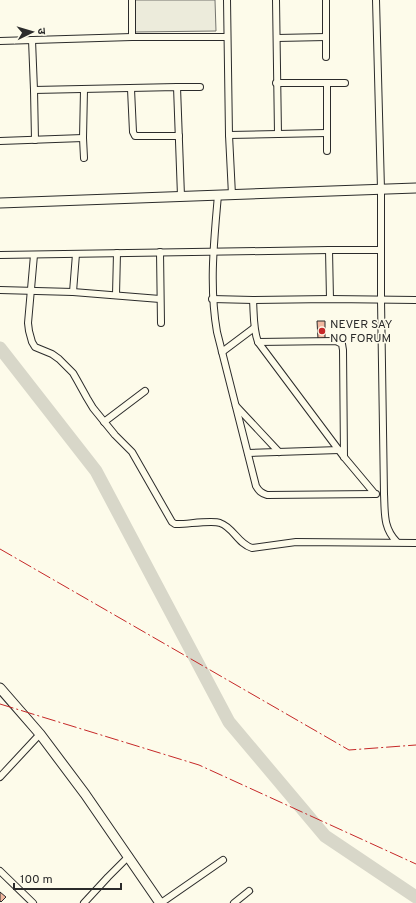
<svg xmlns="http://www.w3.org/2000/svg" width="416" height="903" font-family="Overpass,'Noto Sans Devanagari',sans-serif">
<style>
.green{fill:#ecebdb;stroke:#74746e}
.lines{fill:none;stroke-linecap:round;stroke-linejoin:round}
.river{stroke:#d8d7c9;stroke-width:13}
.building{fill:#f2b8a0;stroke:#2b2b2b}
.street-casing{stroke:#2b2b2b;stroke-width:8}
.secondary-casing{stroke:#2b2b2b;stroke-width:11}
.street{stroke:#fdfbea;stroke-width:6}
.secondary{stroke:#fdfbea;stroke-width:9}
.power{stroke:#c62828;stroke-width:1;stroke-dasharray:14 3 2 3;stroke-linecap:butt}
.poi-dot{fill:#c62828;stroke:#fdfbea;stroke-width:1.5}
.labels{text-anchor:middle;stroke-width:3;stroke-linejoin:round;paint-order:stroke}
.poi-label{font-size:12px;fill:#2b2b2b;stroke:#fdfbea;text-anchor:start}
</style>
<rect width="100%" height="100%" fill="#fdfbea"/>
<path class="green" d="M134,0H215L216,31L135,32Z"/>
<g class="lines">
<path class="river" d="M0,348L96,471L229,722L325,836L416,897"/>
</g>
<g class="building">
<path d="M317,321H325V338L318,339Z"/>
<path d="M0,892L6,897L1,902L0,901Z"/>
</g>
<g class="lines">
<g class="street-casing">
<g id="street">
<path d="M132,0V37"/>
<path d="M227,0L229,135L232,195"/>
<path d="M276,0L278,134"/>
<path d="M376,0L381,189V300L384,494C385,513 383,528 397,542"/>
<path d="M277,38L326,37"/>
<path d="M32,40L34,90L35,140"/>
<path d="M0,41L132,37H227"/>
<path d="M326,57V0"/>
<path d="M276,83H345"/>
<path d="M327,84V151"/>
<path d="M177,87H200"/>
<path d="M131,89L133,132L135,136H179"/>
<path d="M34,90L177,87L181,196"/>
<path d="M84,90L83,138L84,158"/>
<path d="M229,135L278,134L326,133"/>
<path d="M0,141L83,138"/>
<path d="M218,195C214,241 209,286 217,332L256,486C259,491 261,493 267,495L375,494"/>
<path d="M329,250L330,299"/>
<path d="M160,252L161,323"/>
<path d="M0,255L329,250H381"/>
<path d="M34,255L28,323L29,331L32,342L35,347L52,354L59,359L73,373L77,380L87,398L93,408L115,435L132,452L172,522L175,524H179C188,524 213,520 220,523C233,527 238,544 252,548L296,542L416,543"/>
<path d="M0,290L73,292L160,299"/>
<path d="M73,292L76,254"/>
<path d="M116,295L117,253"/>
<path d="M212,299L253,300L330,299L416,300"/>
<path d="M253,300C254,314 253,329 258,342L344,457L375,494H376"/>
<path d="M258,342L335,341L338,342L342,344L343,350L344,457"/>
<path d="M222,352L254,328"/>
<path d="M236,406L279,452"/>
<path d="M104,422L145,391"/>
<path d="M248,453L339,450"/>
<path d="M0,777L40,734"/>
<path d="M0,871L33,903"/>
<path d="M84,903L108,877L129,856"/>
<path d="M161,903L223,860"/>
<path d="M234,903L249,891"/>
</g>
</g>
<g class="secondary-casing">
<g id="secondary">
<path d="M0,203L416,188"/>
<path d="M0,688L40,734L85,794L160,903"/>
</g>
</g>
<use href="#street" class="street"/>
<use href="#secondary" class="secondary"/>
<g class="power">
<path d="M0,549L349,750L416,745"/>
<path d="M0,704L199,765L416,864"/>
</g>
</g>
<circle class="poi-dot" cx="322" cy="331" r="4"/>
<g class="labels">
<g class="poi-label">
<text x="330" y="328">NEVER SAY<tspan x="330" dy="14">NO FORUM</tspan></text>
</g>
</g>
<g transform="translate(32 32) rotate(85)" stroke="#fdfbea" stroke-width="3" paint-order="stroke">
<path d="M0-3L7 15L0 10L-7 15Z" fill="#2b2b2b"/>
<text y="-6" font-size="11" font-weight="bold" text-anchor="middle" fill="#2b2b2b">उ</text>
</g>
<path d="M14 883v6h107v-6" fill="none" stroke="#2b2b2b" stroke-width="2"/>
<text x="20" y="883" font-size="12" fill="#2b2b2b" stroke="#fdfbea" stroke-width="3" paint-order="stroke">100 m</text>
</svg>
